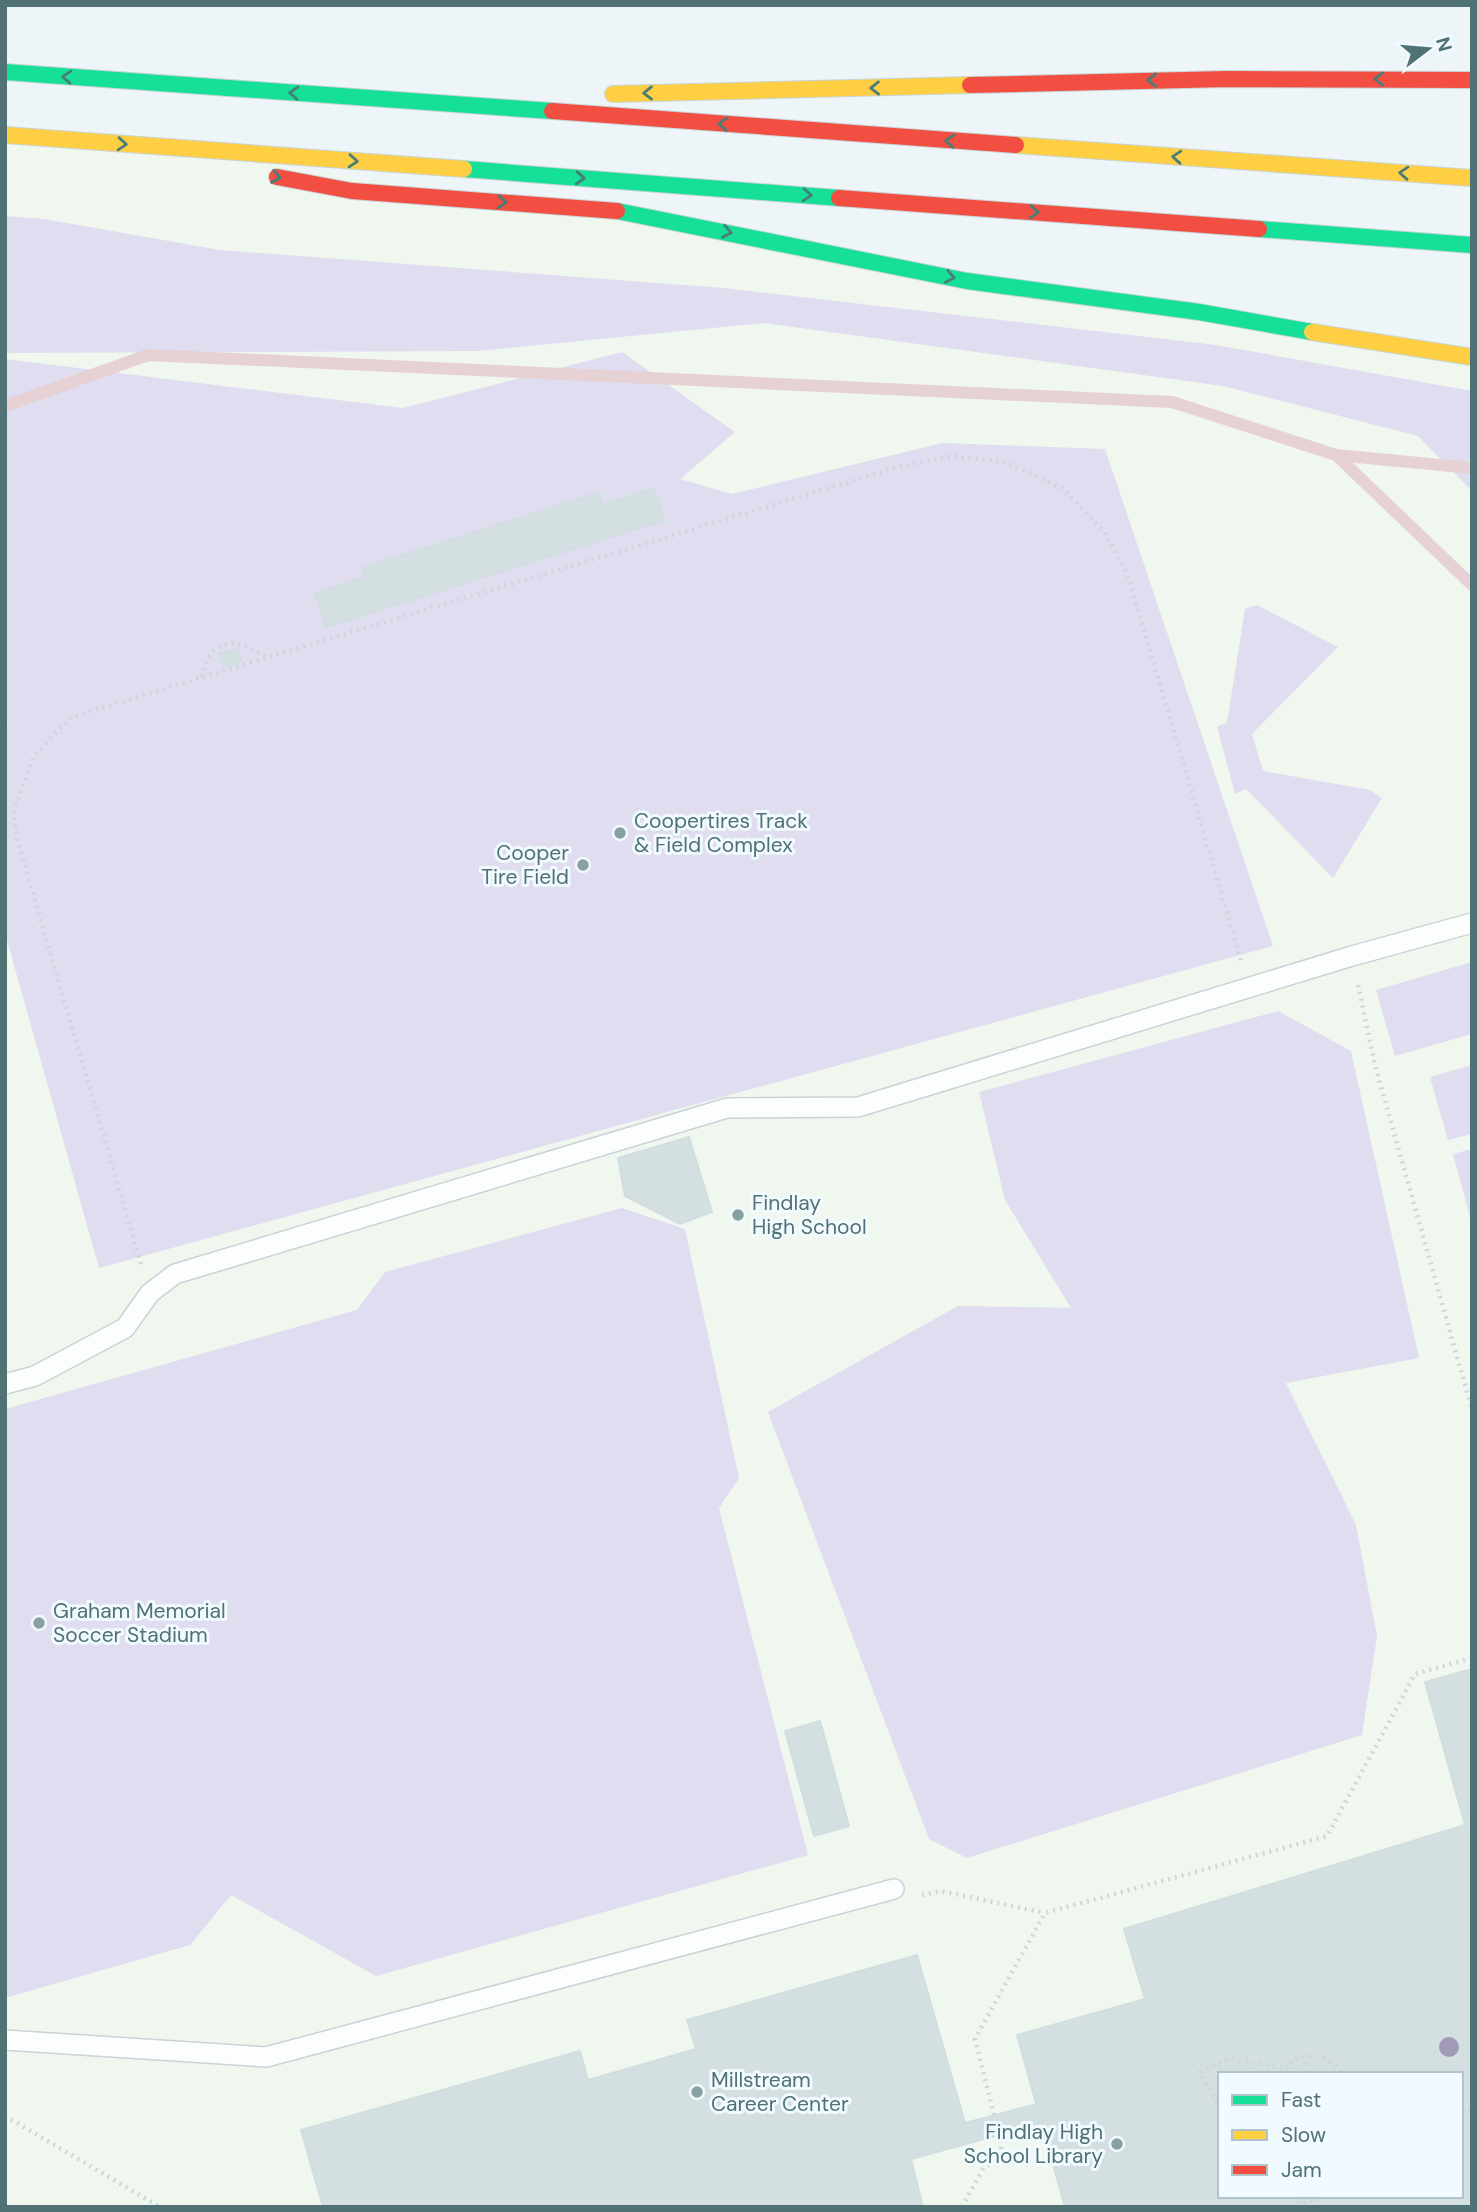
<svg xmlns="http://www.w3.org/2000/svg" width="1477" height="2212" font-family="'DM Sans',sans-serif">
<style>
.education{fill:#f0f7ef;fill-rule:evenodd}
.green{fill:#dfddef}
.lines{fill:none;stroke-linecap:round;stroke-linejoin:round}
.stream{stroke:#e6d1d5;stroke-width:12}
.building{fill:#d4dfe2;stroke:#d1dee0;stroke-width:2;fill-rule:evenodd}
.lane-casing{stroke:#cad3d5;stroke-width:22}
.fast-casing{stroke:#c8d4d6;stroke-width:18}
.slow-casing{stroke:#c8d4d6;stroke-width:18}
.jam-casing{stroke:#c8d4d6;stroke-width:18}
.path{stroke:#cdd6d8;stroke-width:4.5;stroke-dasharray:2 5;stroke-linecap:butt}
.lane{stroke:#fcfefe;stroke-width:19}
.fast{stroke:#16e098;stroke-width:16}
.slow{stroke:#ffcf43;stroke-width:16}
.jam{stroke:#f24e42;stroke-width:16}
.tree{fill:#a29ab8}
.oneway{stroke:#4a7d78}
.poi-dot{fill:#87a0a2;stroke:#f1fafe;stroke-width:2.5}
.labels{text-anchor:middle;stroke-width:6;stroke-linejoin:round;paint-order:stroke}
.poi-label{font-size:21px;fill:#507274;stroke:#f1fafe;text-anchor:start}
</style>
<rect width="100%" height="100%" fill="#eef5f8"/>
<path class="education" d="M5,135L163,147L1472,357V2207H5ZM1220,2074H1461V2196H1220Z"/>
<g class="green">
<path d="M5,216L44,219L220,250L724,288L1216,345L1472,391V491L1418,436L1223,386L764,323L478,351L5,353Z"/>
<path d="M622,352L735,432L680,479L732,494L942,443L1105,449L1273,946L99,1268L5,933V733L8,725H5V359L403,408Z"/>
<path d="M1257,605L1338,647L1252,734L1263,771L1370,790L1382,798L1333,878L1246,789L1235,794L1217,726L1227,723L1245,609Z"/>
<path d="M1472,962V1034L1395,1056L1376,990Z"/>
<path d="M1278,1011L1351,1051L1419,1358L1286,1383L1356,1525L1377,1636L1362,1735L967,1858L929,1839L768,1412L958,1306L1071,1308L1005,1200L979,1092Z"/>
<path d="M1472,1065V1134L1448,1140L1430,1077Z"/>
<path d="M1472,1149V1217H1470L1453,1154Z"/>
<path d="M622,1208L685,1229L739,1478L719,1508L808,1855L376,1976L231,1895L190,1945L5,1998V1409L357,1310L385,1272Z"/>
</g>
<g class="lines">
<g class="stream">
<path d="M5,406L148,355L1172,402L1336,455L1472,585"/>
<path d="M1336,455L1472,468"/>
</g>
</g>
<g class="building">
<path d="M654,488L664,520L326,627L315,593L366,577L363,568L598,493L602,505Z"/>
<path d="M237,649L241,661L224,667L219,654Z"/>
<path d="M689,1137L712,1212L680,1224L625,1196L618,1158Z"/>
<path d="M1472,1669V2207H1065L1017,2035L1145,1999L1124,1929L1465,1825L1425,1682ZM1220,2074H1461V2196H1220Z"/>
<path d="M820,1721L849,1826L814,1836L785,1731Z"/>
<path d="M917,1955L965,2123L1037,2104L1042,2123L911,2159L923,2207H323L301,2130L580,2051L588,2080L696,2049L687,2020Z"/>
</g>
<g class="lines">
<g class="lane-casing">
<g id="lane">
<path d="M5,1384L35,1376L125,1328L150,1293L175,1274L727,1108L858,1107L1352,956L1472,923"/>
<path d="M5,2040L266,2057L894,1889"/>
</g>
</g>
<g class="fast-casing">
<g id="fast">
<path d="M5,72L552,111"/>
<path d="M464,169L839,198"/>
<path d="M617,211L967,281L1199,312L1312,332"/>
<path d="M1259,229L1472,245"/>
</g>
</g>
<g class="slow-casing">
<g id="slow">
<path d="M613,94L970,85"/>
<path d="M5,135L464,169"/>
<path d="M1016,145L1472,178"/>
<path d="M1312,332L1472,357"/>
</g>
</g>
<g class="jam-casing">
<g id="jam">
<path d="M970,85L1227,79L1472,80"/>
<path d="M552,111L1016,145"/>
<path d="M277,177L352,191L617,211"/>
<path d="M839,198L1259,229"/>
</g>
</g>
<g class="path">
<path d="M202,677C208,652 210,649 235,642L267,657"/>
<path d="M1358,985L1375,1065L1472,1410"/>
<path d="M141,1264L18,842L14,810L34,756L71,717L895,468L952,456L1005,462L1062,488L1104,531L1128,576L1241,960"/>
<path d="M922,1895L941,1891L1045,1913"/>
<path d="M1303,2056L1308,2074"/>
<path d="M1281,2074C1296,2049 1327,2050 1342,2074"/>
<path d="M1220,2109L1200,2072L1229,2058L1285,2068"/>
<path d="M1461,2112L1472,2110"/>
<path d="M994,2115L975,2039L1045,1913L1327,1836L1415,1674L1472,1658"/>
<path d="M5,2116L160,2207"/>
<path d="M1293,2196L1302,2203"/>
<path d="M962,2207L984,2167L1003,2160L999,2135"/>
<path d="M1290,2207L1328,2196"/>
</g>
<use href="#lane" class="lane"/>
<use href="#fast" class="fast"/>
<use href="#slow" class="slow"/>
<use href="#jam" class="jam"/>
</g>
<circle class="tree" cx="1449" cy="2047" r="10"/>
<defs><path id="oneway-chevron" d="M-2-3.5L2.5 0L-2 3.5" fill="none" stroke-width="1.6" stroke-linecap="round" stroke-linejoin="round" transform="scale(1.75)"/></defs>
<g class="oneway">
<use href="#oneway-chevron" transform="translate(67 77) rotate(-176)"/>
<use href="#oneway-chevron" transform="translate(1379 79) rotate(-180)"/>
<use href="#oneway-chevron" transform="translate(1152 80) rotate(179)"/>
<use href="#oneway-chevron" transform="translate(875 88) rotate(179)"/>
<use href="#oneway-chevron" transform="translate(294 93) rotate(-176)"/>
<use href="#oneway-chevron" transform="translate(648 93) rotate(179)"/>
<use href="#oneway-chevron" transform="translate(723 124) rotate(-176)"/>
<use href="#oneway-chevron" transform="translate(950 141) rotate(-176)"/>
<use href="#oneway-chevron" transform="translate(122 144) rotate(4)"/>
<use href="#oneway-chevron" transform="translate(1177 157) rotate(-176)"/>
<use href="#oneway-chevron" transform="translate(353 161) rotate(4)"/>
<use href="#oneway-chevron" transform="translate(1404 173) rotate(-176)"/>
<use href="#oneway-chevron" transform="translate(276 177) rotate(10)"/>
<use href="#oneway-chevron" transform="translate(580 178) rotate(4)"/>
<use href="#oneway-chevron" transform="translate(807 195) rotate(4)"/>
<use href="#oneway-chevron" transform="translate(502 202) rotate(4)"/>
<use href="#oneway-chevron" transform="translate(1034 212) rotate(4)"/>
<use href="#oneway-chevron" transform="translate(727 232) rotate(11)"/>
<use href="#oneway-chevron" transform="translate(950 277) rotate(11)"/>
</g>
<g class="poi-dot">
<circle cx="620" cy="833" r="7"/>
<circle cx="583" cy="865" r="7"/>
<circle cx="738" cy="1215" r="7"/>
<circle cx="39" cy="1623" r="7"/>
<circle cx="697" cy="2092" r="7"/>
<circle cx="1117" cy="2144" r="7"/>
</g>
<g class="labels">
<g class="poi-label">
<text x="634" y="828">Coopertires Track<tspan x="634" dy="24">&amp; Field Complex</tspan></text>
<text x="569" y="860" text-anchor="end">Cooper<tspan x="569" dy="24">Tire Field</tspan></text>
<text x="752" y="1210">Findlay<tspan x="752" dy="24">High School</tspan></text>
<text x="53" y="1618">Graham Memorial<tspan x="53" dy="24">Soccer Stadium</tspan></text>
<text x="711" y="2087">Millstream<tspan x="711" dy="24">Career Center</tspan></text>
<text x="1103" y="2139" text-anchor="end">Findlay High<tspan x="1103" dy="24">School Library</tspan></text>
</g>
</g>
<rect width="1477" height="2212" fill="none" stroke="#507274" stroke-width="14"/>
<rect x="1218" y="2072" width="245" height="126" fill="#f1fafe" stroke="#b1c4c7" stroke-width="2"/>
<rect x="1232" y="2095" width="35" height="10" fill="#16e098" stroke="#b1c4c7" stroke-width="2"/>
<text x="1281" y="2107" font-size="21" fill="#507274">Fast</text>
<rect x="1232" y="2130" width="35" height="10" fill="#ffcf43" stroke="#b1c4c7" stroke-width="2"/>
<text x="1281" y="2142" font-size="21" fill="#507274">Slow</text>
<rect x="1232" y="2165" width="35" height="10" fill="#f24e42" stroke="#b1c4c7" stroke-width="2"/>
<text x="1281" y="2177" font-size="21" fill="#507274">Jam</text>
<g transform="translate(1428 49) rotate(74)" stroke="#f1fafe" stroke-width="5" paint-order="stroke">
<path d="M0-5L12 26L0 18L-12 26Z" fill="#507274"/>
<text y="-10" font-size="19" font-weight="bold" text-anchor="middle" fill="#507274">N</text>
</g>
</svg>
